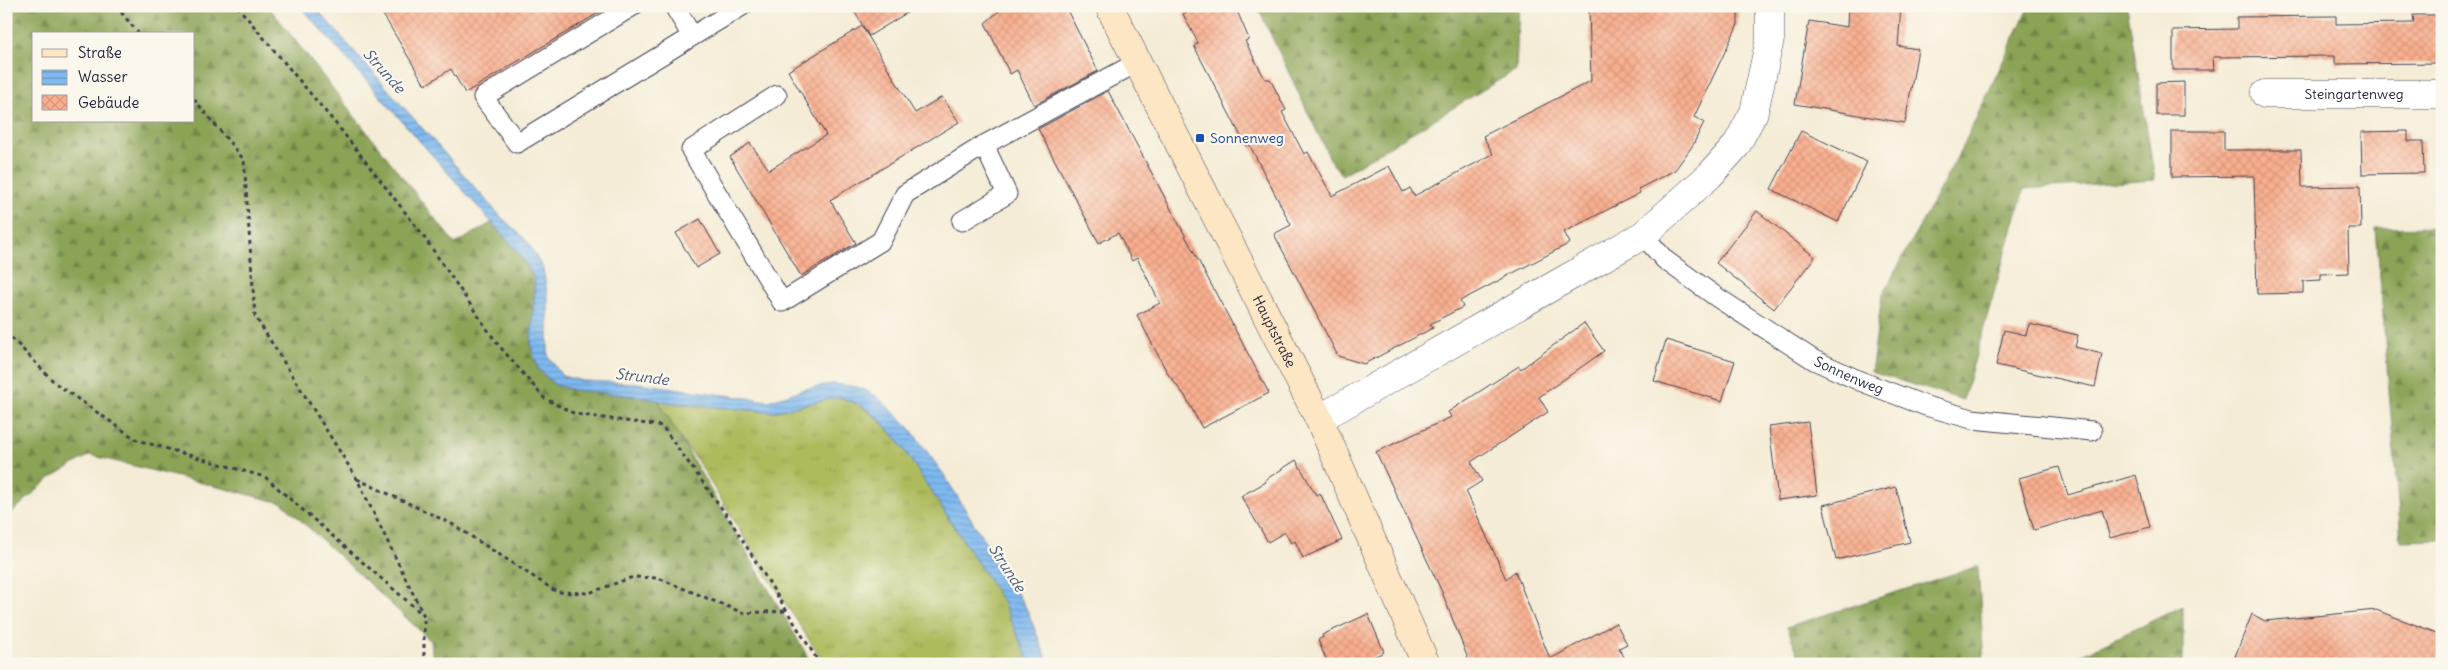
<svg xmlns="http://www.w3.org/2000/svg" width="2448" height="670" font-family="Delius,sans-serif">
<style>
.grass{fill:url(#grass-tufts);stroke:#686e4c}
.forest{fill:url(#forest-firs);stroke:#566248;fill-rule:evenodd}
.water{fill:url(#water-rules);stroke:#506e96}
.building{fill:url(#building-cross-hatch)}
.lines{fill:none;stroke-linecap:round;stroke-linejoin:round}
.service-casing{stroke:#424052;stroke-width:21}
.minor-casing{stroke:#424052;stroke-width:29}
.secondary-casing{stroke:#424052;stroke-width:29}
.path{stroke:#424052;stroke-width:3;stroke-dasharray:4 4;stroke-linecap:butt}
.service{stroke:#fff;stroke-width:19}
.minor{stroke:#fff;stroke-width:28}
.secondary{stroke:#fce6c4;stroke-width:28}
.transit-dot{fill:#1a4fb4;stroke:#fbf7ec;stroke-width:2}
.labels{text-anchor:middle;stroke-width:4.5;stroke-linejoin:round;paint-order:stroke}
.street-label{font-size:14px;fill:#22223b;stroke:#fbf7ec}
.transit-label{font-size:14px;fill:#164399;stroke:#fbf7ec;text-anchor:start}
.water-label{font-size:15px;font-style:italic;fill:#42577a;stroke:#fbf7ec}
</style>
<defs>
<pattern id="grass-tufts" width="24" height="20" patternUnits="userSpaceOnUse" patternTransform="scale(1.25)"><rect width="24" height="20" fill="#aebb5d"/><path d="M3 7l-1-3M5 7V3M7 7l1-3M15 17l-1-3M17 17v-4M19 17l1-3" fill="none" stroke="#95a052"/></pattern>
<pattern id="forest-firs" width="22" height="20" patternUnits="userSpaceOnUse" patternTransform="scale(1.25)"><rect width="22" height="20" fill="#8aa354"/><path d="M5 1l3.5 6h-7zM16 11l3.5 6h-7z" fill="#708447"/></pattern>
<pattern id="water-rules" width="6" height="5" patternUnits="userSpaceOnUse" patternTransform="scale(1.25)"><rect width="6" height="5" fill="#7eb9f0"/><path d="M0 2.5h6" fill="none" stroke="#6796c4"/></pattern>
<pattern id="building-cross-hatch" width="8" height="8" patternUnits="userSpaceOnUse" patternTransform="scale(1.25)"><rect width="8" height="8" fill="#f9af8f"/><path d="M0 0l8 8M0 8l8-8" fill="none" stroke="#d5967c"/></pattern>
</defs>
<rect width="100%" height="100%" fill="#fbf7ec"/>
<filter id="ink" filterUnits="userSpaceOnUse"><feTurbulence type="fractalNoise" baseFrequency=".02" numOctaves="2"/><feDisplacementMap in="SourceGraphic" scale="10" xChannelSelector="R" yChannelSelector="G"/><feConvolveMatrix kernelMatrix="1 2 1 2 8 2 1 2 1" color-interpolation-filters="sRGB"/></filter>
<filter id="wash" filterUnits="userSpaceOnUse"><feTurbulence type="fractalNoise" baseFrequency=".0096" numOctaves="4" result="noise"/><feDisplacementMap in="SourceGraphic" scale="20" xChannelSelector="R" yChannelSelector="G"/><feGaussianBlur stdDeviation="1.12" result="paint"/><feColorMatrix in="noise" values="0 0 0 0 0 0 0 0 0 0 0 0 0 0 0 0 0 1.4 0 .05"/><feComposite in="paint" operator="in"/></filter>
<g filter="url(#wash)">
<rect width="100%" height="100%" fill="#f4ecd6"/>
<path class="grass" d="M838,397C866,406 878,418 898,440L1003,602L1030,664H825L768,577L697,460L679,437L658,400L772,412Z"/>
<g class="forest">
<path d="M6,6H234L238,10L244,6H268L455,244L491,223L518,252L535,279L531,346L538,369L555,385L658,400L812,664H433L431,641L282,503L90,455L50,478L6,518ZM34,34H194V121H34Z"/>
<path d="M1257,6H1519L1516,70L1342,175L1332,163Z"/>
<path d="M2029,6H2127L2155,180L2024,189L1963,400L1871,372L1882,296L1963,146Z"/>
<path d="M2442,227V540L2401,541L2376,228Z"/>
<path d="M1978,566L1984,664H1802L1787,627Z"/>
<path d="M2183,606V664H2062Z"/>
</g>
<path class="water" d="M300,6H314L501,217L527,241L543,269L548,299V356L562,376L582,381L636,383L769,401L805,389L833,384L857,387L875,395L909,427L944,475L1026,608L1049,664H1030L1003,602L898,440L879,419L860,404L838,397L772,412L672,403L635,396L574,390L555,385L538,369L531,346L535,279L518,252Z"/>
<g id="blocks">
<g class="building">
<path d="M378,6H610L465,93L451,69L425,85Z"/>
<path d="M851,6H918L869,36Z"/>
<path d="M1005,6H1065L1098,71L1034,105L1017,70L1010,74L985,23Z"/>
<path d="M1199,6H1235L1249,39L1245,41L1265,79H1270L1286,110L1282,112L1304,154L1308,152L1332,196L1389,166L1403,192L1410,188L1414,196L1493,154L1483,136L1591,81L1589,6H1738V24L1694,117L1704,122L1693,145L1675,170L1638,189L1640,193L1564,232L1570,243L1460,301L1463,307L1430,324L1433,328L1364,364L1338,356L1274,234L1291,225L1249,144L1246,146L1194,46L1198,43L1183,14Z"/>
<path d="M1848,6H1901L1898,46L1918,49L1905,123L1795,104L1809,21L1847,27Z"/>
<path d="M2413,15H2442V63L2335,64V56L2213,57L2214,70H2173V30L2237,29V17L2336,16V24L2414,23Z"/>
<path d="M862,26L915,113L942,97L959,122L830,200L856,243L801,276L730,157L750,143L769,170L826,135L788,71Z"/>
<path d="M2184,82V115H2156V83Z"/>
<path d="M1108,91L1269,393L1202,428L1185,396L1168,374L1137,315L1160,303L1137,258L1132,261L1118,233L1099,243L1038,129Z"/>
<path d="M1801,131L1867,162L1838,222L1771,189Z"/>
<path d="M2172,131H2224V150H2301L2302,187L2360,186L2361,228H2348L2349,273L2321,274V280L2303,281V293L2257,294L2254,176L2172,177Z"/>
<path d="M2408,131V141H2423L2424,173L2362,174L2361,132Z"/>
<path d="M1757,211L1815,257L1774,309L1716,263Z"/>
<path d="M700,219L720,254L696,268L676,233Z"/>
<path d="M1584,323L1604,351L1539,397L1548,412L1471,462L1482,481L1466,491L1506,579L1515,571L1550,659L1616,623L1627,644L1619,648L1628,664H1470L1442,592L1376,452L1451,417L1448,412L1519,366L1521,369Z"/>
<path d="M2029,324L2078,335L2075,347L2102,354L2095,387L1996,365L2004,330L2026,335Z"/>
<path d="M1666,340L1735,361L1722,401L1654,381Z"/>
<path d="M1808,422L1817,495L1778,500L1769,427Z"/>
<path d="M1296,460L1316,495L1320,493L1342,540L1303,558L1295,541L1291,543L1285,532L1268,542L1241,496L1266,482L1265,480Z"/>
<path d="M2059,467L2068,495L2136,475L2150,527L2110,538L2102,510L2034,530L2019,478Z"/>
<path d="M1896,487L1910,542L1836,560L1823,505Z"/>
<path d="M2376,610L2442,635V664H2232L2252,614L2265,621Z"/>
<path d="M1368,614L1384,652L1359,664H1328L1318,640L1323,637L1322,635Z"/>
</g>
</g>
</g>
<g filter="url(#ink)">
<use href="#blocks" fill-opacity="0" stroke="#424052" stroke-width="1"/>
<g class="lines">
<g class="service-casing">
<g id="service">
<path d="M633,6L483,97L517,143L742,6"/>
<path d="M674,6L692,36"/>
<path d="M777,95L691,150L782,302L881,241L905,194L984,145L1138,62"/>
<path d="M962,221L1007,194L984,145"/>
<path id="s1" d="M1643,235L1665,260L1718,298L1814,360L1860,381L1926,406L1972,419L2092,431"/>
</g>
</g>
<g class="minor-casing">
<g id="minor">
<path id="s2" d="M2265,94H2442"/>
<path d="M1319,419L1643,235L1710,175L1736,146L1754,112L1770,39V6"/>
</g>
</g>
<g class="secondary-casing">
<g id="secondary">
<path id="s3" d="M1109,6L1319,419L1426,664"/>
</g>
</g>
<g class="path">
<path d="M116,6L139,34"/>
<path d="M237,6L341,130L422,234L496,342L544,398L575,414L662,426L728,517L820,664"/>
<path d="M194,99L244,160L255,316L357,479L424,616V664"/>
<path d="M6,332L55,383L137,440L265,477L422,614"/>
<path d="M357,479L452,524L557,592L589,593L633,577L658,578L743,613L787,611"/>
</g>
<use href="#service" class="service"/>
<use href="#minor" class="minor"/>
<use href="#secondary" class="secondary"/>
</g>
</g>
<rect class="transit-dot" x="1195" y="133" width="10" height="10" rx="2.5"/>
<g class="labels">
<g class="street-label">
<text dy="5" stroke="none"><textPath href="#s2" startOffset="89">Steingartenweg</textPath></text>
<text dy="5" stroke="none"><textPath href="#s3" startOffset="365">Hauptstraße</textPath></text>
<text dy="5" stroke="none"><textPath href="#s1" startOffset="251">Sonnenweg</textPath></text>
</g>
<g class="transit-label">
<text x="1210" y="143">Sonnenweg</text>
</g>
<g class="water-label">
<text transform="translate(384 71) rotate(48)" y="5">Strunde</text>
<text transform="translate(642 377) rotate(7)" y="5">Strunde</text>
<text transform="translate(1007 568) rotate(57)" y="5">Strunde</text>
</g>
</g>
<rect width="2448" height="670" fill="none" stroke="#fbf7ec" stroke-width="25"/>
<rect x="32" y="32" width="162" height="90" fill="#fbf7ec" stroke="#a4a2a5"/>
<rect x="42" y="49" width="25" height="8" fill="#fce6c4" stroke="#a4a2a5"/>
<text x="78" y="58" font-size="15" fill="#22223b">Straße</text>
<rect x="42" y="70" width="25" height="15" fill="url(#water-rules)" stroke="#a4a2a5"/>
<text x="78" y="82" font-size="15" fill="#22223b">Wasser</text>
<rect x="42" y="95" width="25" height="15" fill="url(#building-cross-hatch)" stroke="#a4a2a5"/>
<text x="78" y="108" font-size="15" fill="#22223b">Gebäude</text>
</svg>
